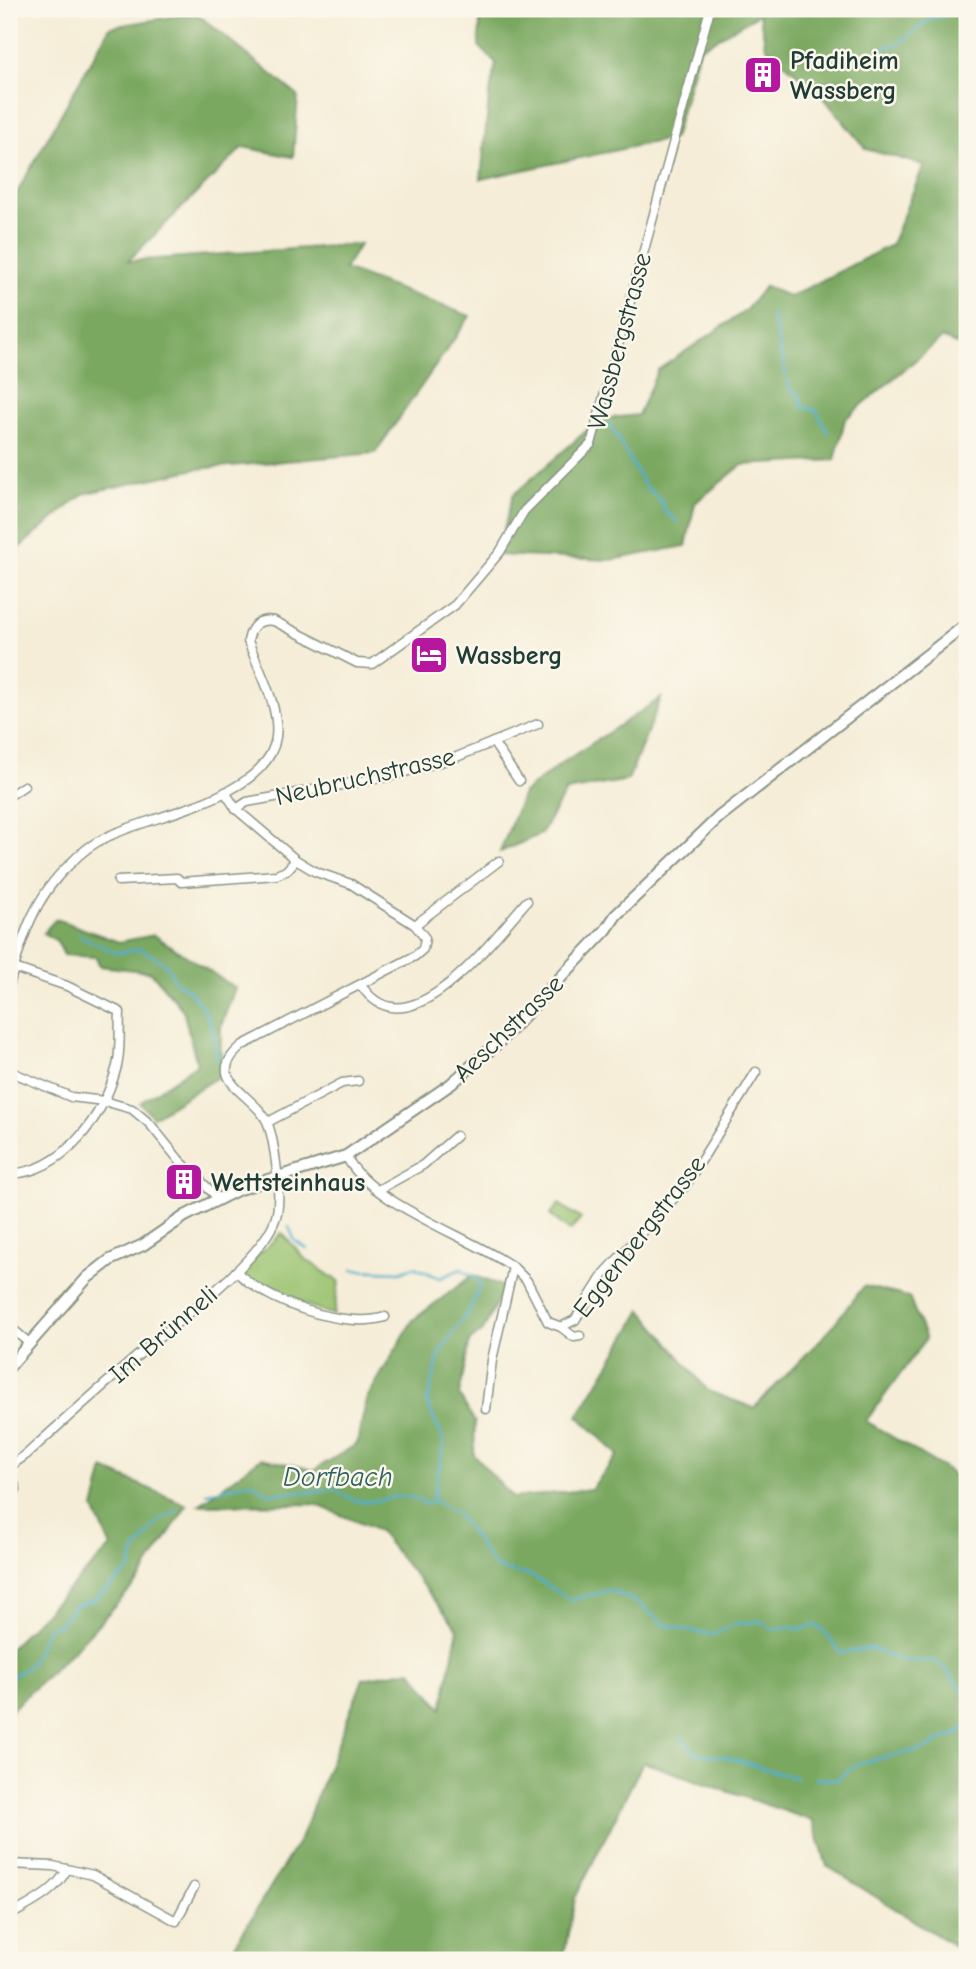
<svg xmlns="http://www.w3.org/2000/svg" width="976" height="1969" font-family="'Comic Neue',sans-serif">
<style>
.green{fill:#99c26e;stroke:#5c8051;stroke-width:2}
.forest{fill:#7aa861;stroke:#4c724a;stroke-width:2}
.lines{fill:none;stroke-linecap:round;stroke-linejoin:round}
.stream{stroke:#4fafce;stroke-width:2.5}
.minor-casing{stroke:#8a9586;stroke-width:11}
.major-casing{stroke:#8a9586;stroke-width:14}
.minor{stroke:#fff;stroke-width:8}
.major{stroke:#fff;stroke-width:10}
.labels{text-anchor:middle;stroke-width:5;stroke-linejoin:round;paint-order:stroke}
.poi-label{font-size:26px;font-weight:bold;fill:#1f3d34;stroke:#fbf7ec;text-anchor:start}
.street-label{font-size:26px;fill:#1f3d34;stroke:#fbf7ec}
.water-label{font-size:28px;font-style:italic;fill:#2d5f62;stroke:#fbf7ec}
</style>
<rect width="100%" height="100%" fill="#fbf7ec"/>
<filter id="ink" filterUnits="userSpaceOnUse"><feTurbulence type="fractalNoise" baseFrequency=".0143" numOctaves="2"/><feDisplacementMap in="SourceGraphic" scale="14" xChannelSelector="R" yChannelSelector="G"/><feConvolveMatrix kernelMatrix="1 2 1 2 8 2 1 2 1" color-interpolation-filters="sRGB"/></filter>
<filter id="wash" filterUnits="userSpaceOnUse"><feTurbulence type="fractalNoise" baseFrequency=".00686" numOctaves="4" result="noise"/><feDisplacementMap in="SourceGraphic" scale="28" xChannelSelector="R" yChannelSelector="G"/><feGaussianBlur stdDeviation="1.57" result="paint"/><feColorMatrix in="noise" values="0 0 0 0 0 0 0 0 0 0 0 0 0 0 0 0 0 1.4 0 .05"/><feComposite in="paint" operator="in"/></filter>
<g filter="url(#wash)">
<rect width="100%" height="100%" fill="#f5edd7"/>
<g class="green">
<path d="M967,667V732C957,716 955,701 961,682L956,677Z"/>
<path d="M559,1204L581,1219L570,1231L550,1215Z"/>
<path d="M282,1233L304,1258L339,1282L334,1315L251,1285L241,1271Z"/>
</g>
<g class="forest">
<path d="M486,9H967V349L942,338L845,419L835,460L742,465L695,503L686,546L611,560L497,555L513,495L600,419L638,415L658,370L745,311L765,286L790,297L891,245L924,165L866,149L823,97L766,47L759,14L699,49L674,138L481,179L489,98L496,63L479,46L480,20Z"/>
<path d="M196,13L298,96L293,157L243,147L128,261L360,244L344,269L470,316L375,453L196,469L83,494L9,556V207L110,27Z"/>
<path d="M661,698L628,780L566,791L541,834L500,852L523,793L562,763Z"/>
<path d="M56,919L119,942L154,935L235,988L221,1026V1075L153,1117L140,1103L197,1064L183,1010L151,972L100,966L96,957L64,955L57,941L43,933Z"/>
<path d="M473,1275L504,1287L483,1331L470,1340L459,1395L475,1422L474,1455L513,1498L591,1489L618,1455L578,1416L642,1310L708,1391L754,1408L826,1334L864,1286L909,1297L926,1339L866,1421L950,1472L967,1491V1954L827,1866L813,1821L643,1762L575,1898L563,1960H226L301,1837L363,1679L411,1670L442,1709L458,1629L379,1531L315,1504L199,1505L261,1458L314,1470L357,1444L367,1398L413,1320Z"/>
<path d="M104,1469L187,1505L140,1579L75,1649L9,1712V1649L111,1547L94,1509Z"/>
</g>
<g class="lines">
<g class="stream">
<path d="M882,48L898,44L932,18L967,11"/>
<path d="M771,313L786,375"/>
<path d="M788,381L790,390L800,395L802,407L816,410L828,432"/>
<path d="M610,424L644,485L662,502L664,511L678,522"/>
<path d="M79,935L116,953L141,949L166,964L176,982L189,990L205,1011L214,1034L217,1059"/>
<path d="M289,1227L295,1241L307,1249"/>
<path d="M353,1270L400,1272L414,1267L440,1278L461,1269L481,1283L469,1311L440,1352L427,1403L444,1441L433,1499"/>
<path d="M207,1493L250,1482L270,1494C293,1490 313,1495 335,1489C341,1493 348,1498 355,1500C380,1507 398,1486 425,1504L433,1500L457,1514L496,1568L532,1576L571,1600L611,1590L638,1603L665,1625L713,1635L735,1624L761,1621L774,1630L789,1626L800,1630L813,1625L822,1629L841,1653L872,1648C894,1661 907,1663 932,1660L943,1667L967,1695"/>
<path d="M9,1678L29,1666L49,1627L60,1625L74,1606L94,1600L129,1570L135,1552L159,1520L178,1510"/>
<path d="M680,1736L697,1754L726,1757L797,1778"/>
<path d="M815,1778L836,1780L859,1763L929,1748L939,1740L955,1735L967,1726"/>
</g>
</g>
</g>
<g filter="url(#ink)">
<g class="lines">
<g class="minor-casing">
<g id="minor">
<path d="M493,742L519,781"/>
<path d="M9,796L24,786"/>
<path d="M236,809L247,802L391,776L454,758L538,724"/>
<path d="M118,881L177,878L181,882L276,875L286,871L296,860"/>
<path d="M415,925L499,861"/>
<path d="M361,985C408,1057 495,936 527,901"/>
<path d="M9,986C21,940 34,897 70,864C80,853 95,842 109,836C155,814 268,797 276,737C280,707 259,670 248,641C251,626 258,618 274,621L357,663L372,664L455,605L500,552L524,511L591,444L710,9"/>
<path d="M9,1071L71,1097L104,1101L132,1109L150,1124L179,1160L219,1199"/>
<path d="M268,1122L342,1083L358,1081"/>
<path d="M346,1156C370,1204 469,1236 513,1267L527,1281L548,1322L561,1327L575,1320L604,1274L686,1185L756,1072"/>
<path d="M9,1174C64,1172 104,1116 117,1066C121,1050 119,1029 120,1012L67,986L14,968"/>
<path d="M378,1190L423,1165L456,1136"/>
<path d="M236,1271C264,1301 344,1330 385,1317"/>
<path d="M9,1326L29,1343"/>
<path d="M561,1327L574,1337L580,1336"/>
<path d="M486,1409L492,1360L513,1267"/>
<path d="M9,1467L27,1454C65,1419 104,1385 142,1352C177,1321 268,1257 277,1213C281,1192 275,1144 268,1124C257,1094 199,1080 243,1045L415,956L423,949L425,938L415,925L351,884L316,872L296,860L236,809L225,792"/>
<path d="M9,1471L16,1489L9,1495"/>
<path d="M9,1864L53,1866L93,1875L176,1921L194,1887"/>
<path d="M9,1916C31,1903 56,1892 67,1869"/>
</g>
</g>
<g class="major-casing">
<path id="major" d="M9,1367L87,1278L110,1260L143,1245L185,1216L239,1189L346,1156L451,1084L501,1040L606,930L616,915L719,817L967,624"/>
</g>
<use href="#minor" class="minor"/>
<use href="#major" class="major"/>
</g>
</g>
<defs>
<g id="building-square" transform="scale(2.0125)"><rect x="-9" y="-9" width="18" height="18" rx="4" fill="#b5179e" stroke="#fbf7ec"/><path d="M-4-6H4V6H1V3H-1V6H-4ZM-2.5-4.3h1.7v1.8h-1.7ZM.8-4.3h1.7v1.8H.8ZM-2.5-1h1.7V.8h-1.7ZM.8-1h1.7V.8H.8Z" fill="#fff"/></g>
<g id="hotel-square" transform="scale(2.0125)"><rect x="-9" y="-9" width="18" height="18" rx="4" fill="#b5179e" stroke="#fbf7ec"/><path d="M-6-4.5h1.5V1H6V5H4.5V3h-9V5H-6ZM-4 0a1.8 1.8 0 1 1 3.6 0ZM.5 0V-2.5h3Q6-2.5 6 0Z" fill="#fff"/></g>
</defs>
<g fill-rule="evenodd">
<use href="#building-square" x="763" y="75"/>
<use href="#hotel-square" x="429" y="655"/>
<use href="#building-square" x="184" y="1182"/>
</g>
<g class="labels">
<g class="poi-label">
<text x="790" y="69">Pfadiheim<tspan x="790" dy="30">Wassberg</tspan></text>
<text x="456" y="664">Wassberg</text>
<text x="211" y="1191">Wettsteinhaus</text>
</g>
<g class="street-label">
<text transform="translate(619 341) rotate(-75)" y="9">Wassbergstrasse</text>
<text transform="translate(365 776) rotate(-13)" y="9">Neubruchstrasse</text>
<text transform="translate(508 1028) rotate(-44)" y="9">Aeschstrasse</text>
<text transform="translate(639 1236) rotate(-52)" y="9">Eggenbergstrasse</text>
<text transform="translate(163 1334) rotate(-41)" y="9">Im Brünneli</text>
</g>
<g class="water-label">
<text x="338" y="1486">Dorfbach</text>
</g>
</g>
<rect width="976" height="1969" fill="none" stroke="#fbf7ec" stroke-width="35"/>
</svg>
